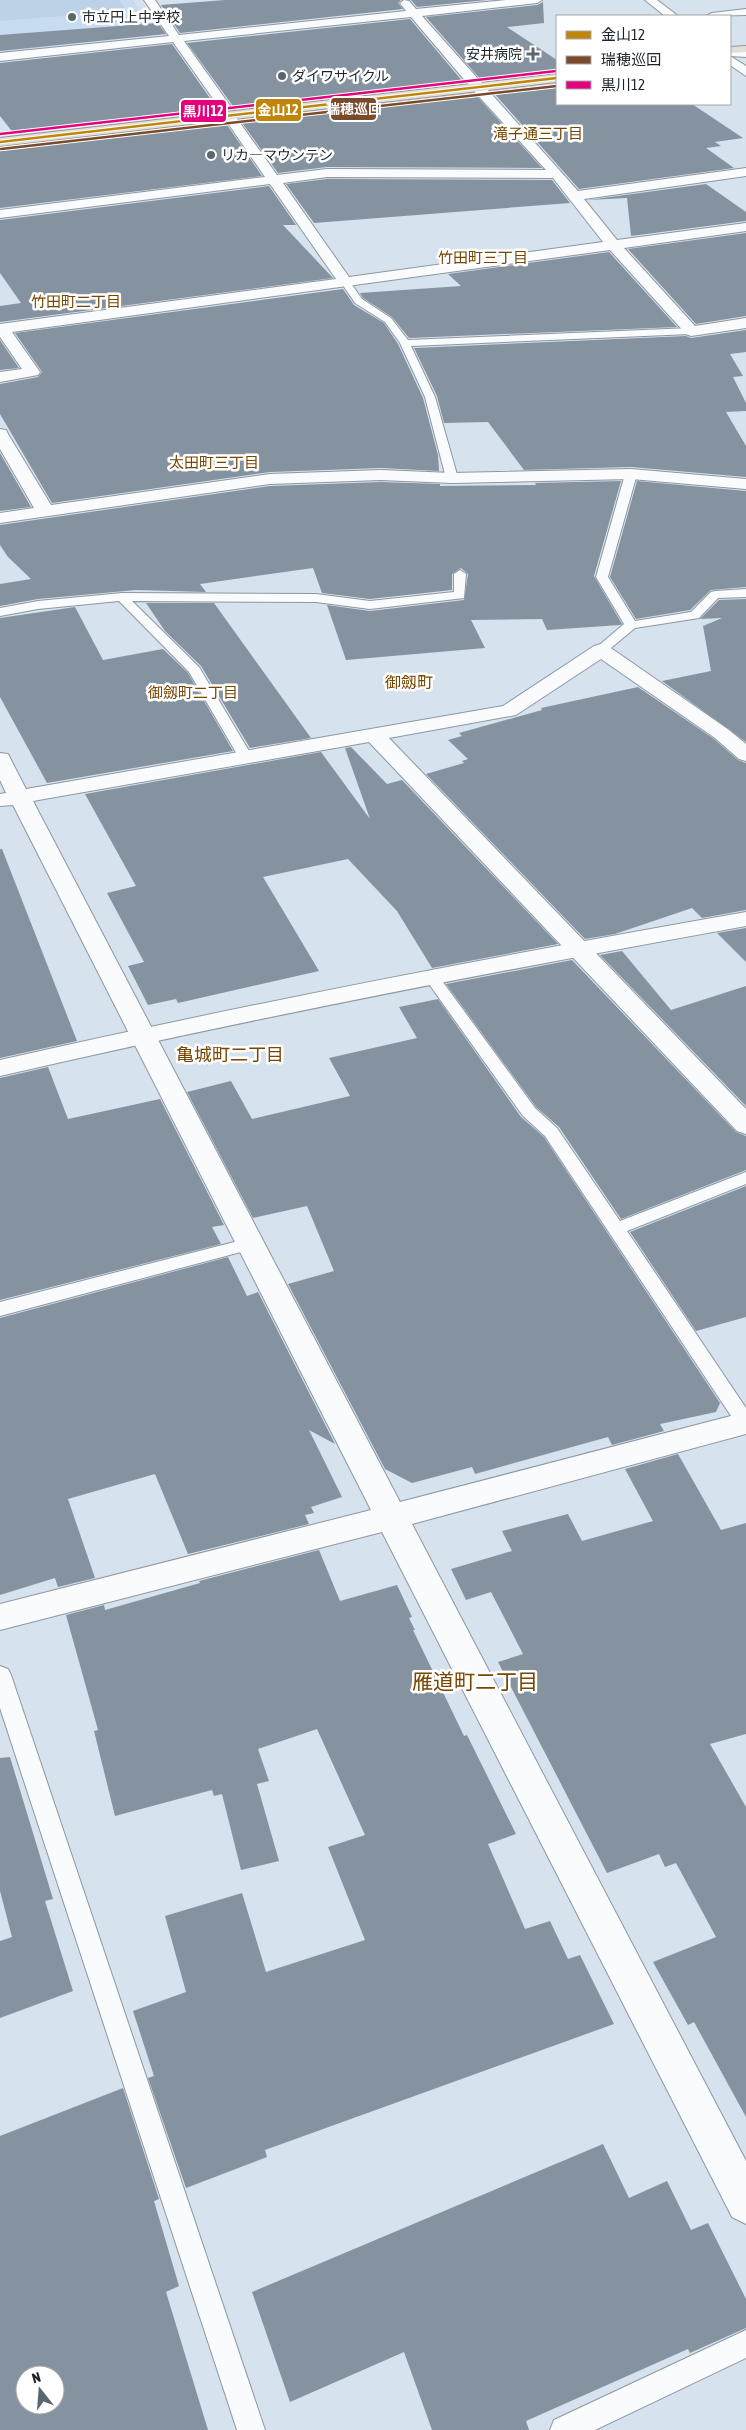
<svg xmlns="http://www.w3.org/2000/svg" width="746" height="2430" font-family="'Asap Condensed','Noto Sans JP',sans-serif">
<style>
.built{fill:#c7dcf1}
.green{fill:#bcd2e6}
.building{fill:#8593a0;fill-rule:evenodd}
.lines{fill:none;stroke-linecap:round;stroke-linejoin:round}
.service-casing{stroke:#8e97a0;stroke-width:2}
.minor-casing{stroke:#8e97a0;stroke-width:2}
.tertiary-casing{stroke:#8e97a0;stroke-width:2}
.primary-casing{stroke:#9a9793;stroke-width:2}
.service{fill:#f9fbfc;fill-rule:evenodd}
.minor{fill:#f9fbfc;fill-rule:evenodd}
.tertiary{fill:#f9fbfc;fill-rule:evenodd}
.primary{fill:#e2dfdb;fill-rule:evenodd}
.bus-1-casing{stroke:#fff;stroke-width:4.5}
.bus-2-casing{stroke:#fff;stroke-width:4.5}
.bus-3-casing{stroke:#fff;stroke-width:4.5}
.bus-1{stroke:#c0850b;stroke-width:2.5}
.bus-2{stroke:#7a4b2a;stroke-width:2.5}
.bus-3{stroke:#e5007d;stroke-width:2.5}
.poi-dot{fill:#5c666f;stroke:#fff;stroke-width:2}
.labels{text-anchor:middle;stroke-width:5;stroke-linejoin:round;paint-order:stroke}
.far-poi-label{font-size:14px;fill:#1b232b;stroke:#fff;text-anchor:start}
.far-neighbourhood-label{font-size:15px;fill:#794600;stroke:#fff}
.far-quarter-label{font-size:16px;fill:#794600;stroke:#fff}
.neighbourhood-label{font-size:18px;fill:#794600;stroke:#fff}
.near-neighbourhood-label{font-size:21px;fill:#794600;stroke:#fff}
.line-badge{stroke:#fff;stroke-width:2}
.badge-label{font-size:14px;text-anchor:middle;font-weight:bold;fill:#fff}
</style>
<rect width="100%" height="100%" fill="#d6e2ee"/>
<path class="built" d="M0,0H133L156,34L151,36L0,52Z"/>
<path class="green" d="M0,0H119L127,11L0,21Z"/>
<g class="building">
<path d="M225,0H401L398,3L403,9L180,33L161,5Z"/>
<path d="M411,0H487L417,7Z"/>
<path d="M543,2L544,23L507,27L557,60V72L482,81L426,17L537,5Z"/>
<path d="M410,19L464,83L230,110L233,106L187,43Z"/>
<path d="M158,23L166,34L0,51V35Z"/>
<path d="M172,44L219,111L14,134L0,116V63Z"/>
<path d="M557,84V104H692L743,138L715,142L721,146L706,148L734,168L579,189L492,91Z"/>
<path d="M474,93L542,168L327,167L278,173L240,120Z"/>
<path d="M225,122L262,176L0,208V151L25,148L23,145Z"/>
<path d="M327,179L552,180L570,203L314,223L286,184Z"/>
<path d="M706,184L746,212V221L631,236L627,198L588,200Z"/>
<path d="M269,186L296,225H283L333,278L0,322V306L21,303L0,273V220Z"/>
<path d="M746,233V316L696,324L628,249Z"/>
<path d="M609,252L677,327L409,338L392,317L363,298L360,293L461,286L448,274Z"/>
<path d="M343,289L354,305L384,323L398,344L423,398L438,455L439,471L381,468L270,472L52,503L0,414V384L38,377L42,372L15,333Z"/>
<path d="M746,330V352L730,354L743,376L733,377L746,403V411L726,412L746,446V477L631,467L524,470L488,422L444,423L437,396L414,348L686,336L691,338Z"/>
<path d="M0,340L19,368L0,370Z"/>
<path d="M0,453L31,507L0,511Z"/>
<path d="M621,481L594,576L622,624L620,625L547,630L542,619L471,620L485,648L346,660L327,605L370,611L464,600L468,574L461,568L452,574V590L370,599L322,593L313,568L200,584L206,592L136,590L38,599L0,606V584L31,579L8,557L0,545V525L270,486L381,482L440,484V486L536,485L535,483Z"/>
<path d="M637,481L746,491V587L711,590L690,610L636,619L610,577Z"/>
<path d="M746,599V742L662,681L711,671L703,626L722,618L700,619L719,600Z"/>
<path d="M146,603H214L311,738L250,748L201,666L165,631Z"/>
<path d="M75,607L103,660L163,649L188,673L233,751L47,783L0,697V618Z"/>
<path d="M638,687L714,739L738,760L746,763V910L702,918L692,908L615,934L585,939L426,774L464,763L462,761L468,759L448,740L462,736L459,733L542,710L541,708Z"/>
<path d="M351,747L387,784L402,780L558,944L432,968L397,911L348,859L263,877L319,971L178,1003L176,999L148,1005L128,966L144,962L107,893L136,886L85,794L321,752L370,819L345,748Z"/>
<path d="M0,849H2L77,1041L0,1058Z"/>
<path d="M746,928V962L717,933Z"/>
<path d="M622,951L671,1010L746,986V1106L600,955Z"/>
<path d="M572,960L736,1132L746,1136V1170L621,1219L559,1127L536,1107L446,984Z"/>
<path d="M438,999L521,1117L544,1137L720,1403L716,1412L660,1424L664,1431L612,1445L608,1437L475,1474L472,1467L412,1483L385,1469L288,1284L334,1271L307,1206L253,1218L187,1092L231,1081L252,1119L350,1096L329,1058L417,1038L399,1007Z"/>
<path d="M48,1067L68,1119L160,1099L224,1225L212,1227L221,1244L0,1300V1078Z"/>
<path d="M746,1186V1317L696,1331L630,1232Z"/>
<path d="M228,1257L247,1296L258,1292L335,1444L309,1430L342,1497L311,1507L314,1513L305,1515L309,1524L188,1554L155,1474L68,1499L95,1578L58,1587L55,1578L0,1595V1318Z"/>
<path d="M678,1454L721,1530L746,1523V1734L710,1744L746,1807V2117L694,2022L688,2025L653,1962L716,1937L676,1863L665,1867L659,1854L607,1873L498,1662L523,1654L491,1592L466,1600L451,1569L512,1551L502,1531L568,1514L582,1541L653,1521L625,1469Z"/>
<path d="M319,1550L340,1601L397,1585L412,1617L409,1618L415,1630H413L464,1736L467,1735L516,1834L488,1844L525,1929L550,1921L568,1959L580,1955L614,2024L265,2150L267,2157L186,2188L148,2078L154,2076L133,2011L186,1992L165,1916L242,1893L266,1972L365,1940L328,1847L365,1835L317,1729L258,1749L269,1781L257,1784L279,1861L241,1870L222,1794L214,1796L212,1790L115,1816L94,1731L98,1730L66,1615L104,1605L105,1610L200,1583L199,1581Z"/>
<path d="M10,1757L53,1899L45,1901L73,1991L0,2018V1941L12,1937L0,1891V1758Z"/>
<path d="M123,2088L159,2199L154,2201L179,2286L166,2292L208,2430H0V2136ZM25,2375H55V2405H25Z"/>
<path d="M603,2144L629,2198L667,2181L691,2230L708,2223L746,2299V2328L690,2353L688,2349L526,2421L529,2430H432L404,2352L290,2402L252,2292Z"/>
</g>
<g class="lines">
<g class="service-casing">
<g id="service">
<path d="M345,278L348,279L362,299L391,318L408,340L691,328L696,331L691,334L411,346L435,397L458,478L452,481L446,478L425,397L400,343L385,322L355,303L340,281Z"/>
<path d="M631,471L637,474L608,577L635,621L691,612L711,592L715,591L746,589V597L718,598L699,618L635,628L605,653H597L595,650L597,647L624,624L596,577L625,474Z"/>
<path d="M460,570L466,574L464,598L370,609L316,602L132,601L199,667L252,756L245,760L238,756L189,672L119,601L38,609L0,616V608L38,601L122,593L316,594L370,601L454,592V574Z"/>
<path d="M432,972L437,974L535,1108L557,1128L620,1221L746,1172V1184L627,1231L746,1408V1430L739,1428L545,1136L523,1116L424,977Z"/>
<path d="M250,1238L256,1240L259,1244L256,1248L0,1316V1302Z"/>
<path d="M0,1666L8,1669L11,1675L265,2430H237L0,1708Z"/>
<path d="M746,2330V2358L595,2430H550L554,2420Z"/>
</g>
</g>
<g class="minor-casing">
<g id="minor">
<path d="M144,0H155L179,35L406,11L400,3L404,0L409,1L416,9L506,0H542L537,3L422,16L578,191L746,168V176L584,199L617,240L746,223V231L624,248L695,326L746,318V328L691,336L686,334L610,250L12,332L40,372L38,375L0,382V372L22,369L0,337V324L336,279L270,184L0,218V210L265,177L223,116L225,113H233L277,175L327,169L546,170L473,90L411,17L184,41L231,107L225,111L221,110L173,42L0,61V53L169,36ZM327,177L553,178L603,242L349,277L283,183Z"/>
<path d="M645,0H657L678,16H665Z"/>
<path d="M746,9V15L706,16L712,13Z"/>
<path d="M730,56L746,66V76L730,65Z"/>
<path d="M0,429L6,430L8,434L51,505L270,474L381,470L452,473L631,469L746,479V489L631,479L452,483L381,480L270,484L0,523V513L34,508L0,449Z"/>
<path d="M601,644L608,646L729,730L746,744V761L739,759L715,738L601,659L516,715L389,738L746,1109V1134L737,1131L369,742L33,801L400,1502L746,1412V1434L412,1524L746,2161V2224L732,2217L382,1532L0,1630V1604L371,1510L13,805L0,806V794L6,793L0,780V753L8,754L26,789L503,706L594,646Z"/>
</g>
</g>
<g class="tertiary-casing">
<g id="tertiary">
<path d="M730,50L746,51V57L730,56Z"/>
<path d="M746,912V926C496,971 247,1019 0,1076V1060C247,1004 496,956 746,912Z"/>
</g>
</g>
<g class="primary-casing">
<g id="primary">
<path d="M746,46V52L730,53V47Z"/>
<path d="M557,74V82L0,146V138Z"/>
</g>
</g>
<use href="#service" class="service"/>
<use href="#minor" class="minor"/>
<use href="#tertiary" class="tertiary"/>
<use href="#primary" class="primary"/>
<g class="bus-1-casing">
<path id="bus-1" d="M0,142L557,78"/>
</g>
<g class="bus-2-casing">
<path id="bus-2" d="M1,149L557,86"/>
</g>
<g class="bus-3-casing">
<path id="bus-3" d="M0,134L556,71"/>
</g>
<use href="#bus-1" class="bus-1"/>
<use href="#bus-2" class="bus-2"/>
<use href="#bus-3" class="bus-3"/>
</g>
<g class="poi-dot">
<circle cx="72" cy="17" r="5"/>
<path d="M530.5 46.5h5v5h5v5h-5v5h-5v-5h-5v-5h5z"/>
<circle cx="282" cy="76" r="5"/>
<circle cx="211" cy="155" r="5"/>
</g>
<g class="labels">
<g class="far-poi-label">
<text x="82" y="22">市立円上中学校</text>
<text x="522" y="59" text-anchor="end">安井病院</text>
<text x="292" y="81">ダイワサイクル</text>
<text x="221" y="160">リカ―マウンテン</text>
</g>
<g class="far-neighbourhood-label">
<text x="538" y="139">滝子通三丁目</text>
<text x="483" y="263">竹田町三丁目</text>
<text x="76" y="307">竹田町二丁目</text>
<text x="214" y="468">太田町三丁目</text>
<text x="193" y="698">御劔町二丁目</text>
</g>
<g class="far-quarter-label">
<text x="409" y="688">御劔町</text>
</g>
<g class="neighbourhood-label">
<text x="230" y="1061">亀城町二丁目</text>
</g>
<g class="near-neighbourhood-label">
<text x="475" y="1689">雁道町二丁目</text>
</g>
</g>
<g class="line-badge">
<rect x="330" y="97" width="47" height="24" rx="5" fill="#7a4b2a"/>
<rect x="255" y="98" width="47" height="24" rx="5" fill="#c0850b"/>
<rect x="180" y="99" width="47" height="24" rx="5" fill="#e5007d"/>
</g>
<g class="badge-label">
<text x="354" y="114">瑞穂巡回</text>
<text x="278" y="115">金山12</text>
<text x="203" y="116">黒川12</text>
</g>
<rect x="556" y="15" width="175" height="90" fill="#ffffff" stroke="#a4a7aa"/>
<rect x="566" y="31" width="25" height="8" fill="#c0850b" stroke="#a4a7aa"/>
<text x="601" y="40" font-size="15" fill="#1b232b">金山12</text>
<rect x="566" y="56" width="25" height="8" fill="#7a4b2a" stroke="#a4a7aa"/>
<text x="601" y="65" font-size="15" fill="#1b232b">瑞穂巡回</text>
<rect x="566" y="81" width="25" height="8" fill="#e5007d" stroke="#a4a7aa"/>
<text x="601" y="90" font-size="15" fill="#1b232b">黒川12</text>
<g transform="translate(40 2390) rotate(343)"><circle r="24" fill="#ffffff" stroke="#a4a7aa"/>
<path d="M0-4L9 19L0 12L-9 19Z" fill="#5c666f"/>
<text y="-8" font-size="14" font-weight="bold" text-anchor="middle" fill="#1b232b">N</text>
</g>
</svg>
